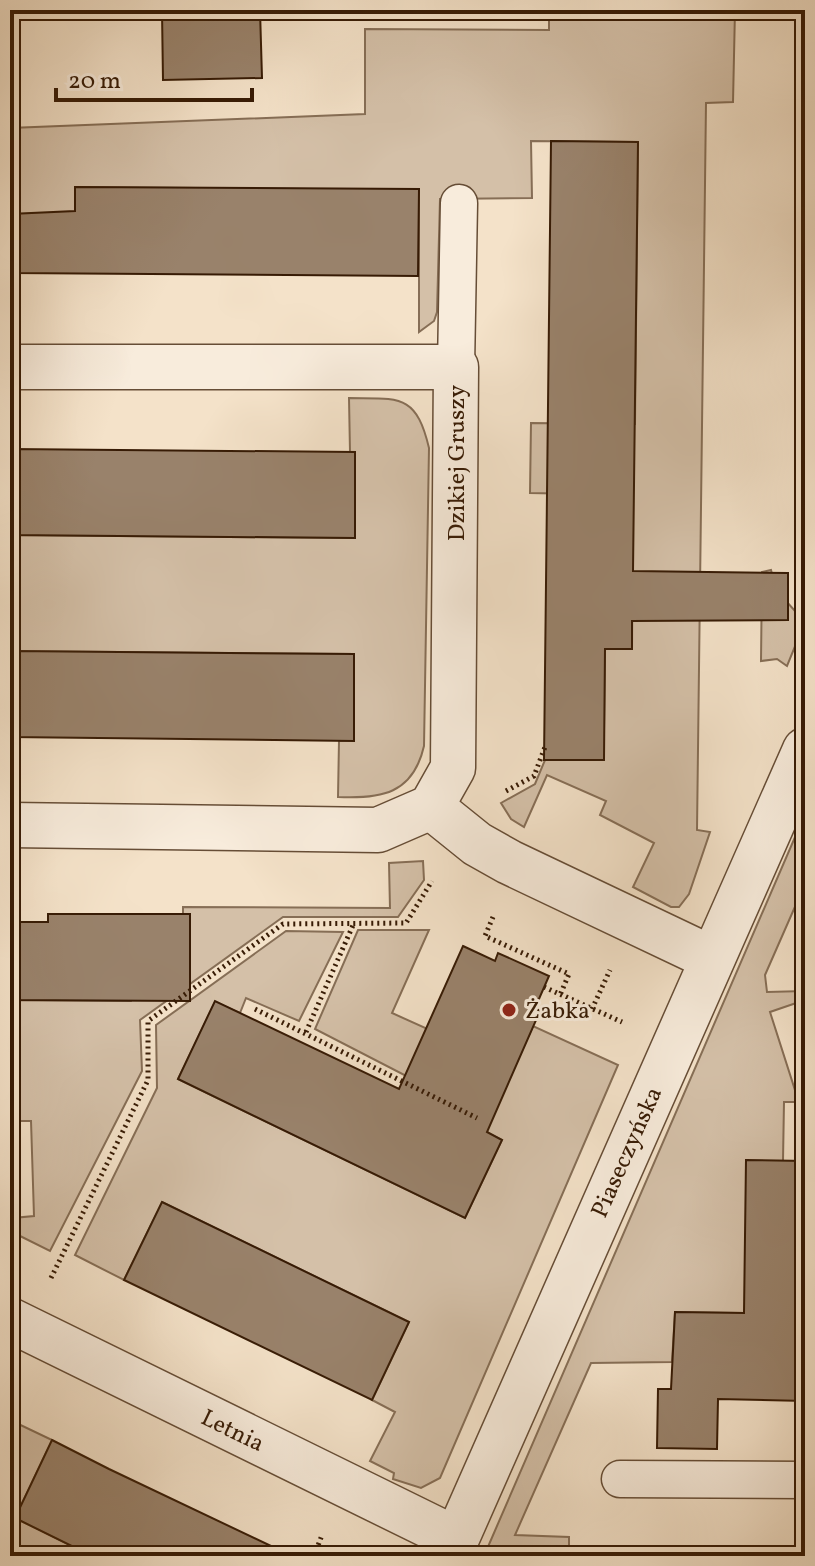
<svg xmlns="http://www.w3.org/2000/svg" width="815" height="1566" font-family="Vollkorn,serif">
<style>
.green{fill:#d4c0a8;stroke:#866e56;stroke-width:2}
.building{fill:#99826b;stroke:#371b05;stroke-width:2}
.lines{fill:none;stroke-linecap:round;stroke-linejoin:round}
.lane-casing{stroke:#664d36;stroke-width:39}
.street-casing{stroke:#664d36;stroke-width:47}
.path{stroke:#371b05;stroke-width:5;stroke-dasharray:2 4;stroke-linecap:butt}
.lane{stroke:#f8ecdc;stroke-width:36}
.street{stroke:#f8ecdc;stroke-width:44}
.poi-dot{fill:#8f2418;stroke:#f8ecdc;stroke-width:3}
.labels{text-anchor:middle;stroke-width:6;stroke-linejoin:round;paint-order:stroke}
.street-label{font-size:24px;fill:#371b05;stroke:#f8ecdc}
.poi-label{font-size:24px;fill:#371b05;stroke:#f8ecdc;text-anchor:start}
</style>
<rect width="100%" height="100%" fill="#f4e2c9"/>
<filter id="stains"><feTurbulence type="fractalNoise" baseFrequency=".0025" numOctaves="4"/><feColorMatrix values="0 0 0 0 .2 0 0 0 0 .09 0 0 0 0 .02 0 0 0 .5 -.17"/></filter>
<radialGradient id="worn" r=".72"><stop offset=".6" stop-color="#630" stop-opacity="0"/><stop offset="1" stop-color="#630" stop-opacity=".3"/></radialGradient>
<g class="green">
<path d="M549,10H735L733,102L706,103L697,830L710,832L689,894L679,907H671L633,887L654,843L600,815L606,801L547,775L524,827L511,819L501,803L535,784L545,760L604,730L605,649L632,648L633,495L530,493L531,423L635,424L638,142L531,141L532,198L440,199L437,312L434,321L419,332V190L75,187V214H10V128L365,114V29L549,30Z"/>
<path d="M349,398C399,399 416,393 429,448L424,746C413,794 381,799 338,797L339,741L354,740V654L10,651V430L11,535L354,538L355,453L350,452Z"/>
<path d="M771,570L776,590L805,622L787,666L777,659L761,661L762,572Z"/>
<path d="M805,814V893H801L765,975L767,992L805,991V1000L770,1012L795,1090L805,1088V1102H784L783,1161L805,1314L675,1312L672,1362L591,1363L515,1535L569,1537V1556H484Z"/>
<path d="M423,861L424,880L398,917H283L140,1020L142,1071L50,1251L14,1233L13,1218L34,1216L31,1121H10V1000L131,1001L183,914V907L390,908L389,863Z"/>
<path d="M358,930H429L392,1013L514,1068L533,1026L618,1065L440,1478L421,1488L393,1479L394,1473L370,1461L395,1412L372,1400L409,1322L162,1202L124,1280L75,1255L157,1088L156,1025L286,931L343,932L299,1021L246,998L240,1013L215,1002L178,1079L465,1218L502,1140L479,1129L484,1116L315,1029Z"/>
<path d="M10,1420L52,1440L15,1518L92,1556H10Z"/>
</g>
<g class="building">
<path d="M260,10L262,78L163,80L162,11Z"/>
<path d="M551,141L638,142L633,571L788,573V620L632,621V649H605L604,760H544Z"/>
<path d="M75,187L419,189L418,276L10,273V214L75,211Z"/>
<path d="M11,449L355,452V538L10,535Z"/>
<path d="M10,651L354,654V741L10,737Z"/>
<path d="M48,914H190V1001L10,1000V922H48Z"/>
<path d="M463,946L495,961L498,953L549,976L535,1008L540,1011L487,1132L502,1140L465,1218L178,1079L215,1001L399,1089Z"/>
<path d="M746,1160L805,1161V1401L718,1399L717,1449L657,1448L658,1389H671L675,1312L744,1313Z"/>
<path d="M162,1202L409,1322L372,1400L124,1280Z"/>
<path d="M52,1440L109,1469L292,1556H92L15,1518Z"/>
</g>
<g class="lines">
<g class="lane-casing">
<g id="lane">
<path d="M456,367L459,203"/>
<path d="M620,1479L805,1480"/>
</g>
</g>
<g class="street-casing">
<g id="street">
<path d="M10,367H456L453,768L431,807L378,830L10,825"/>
<path d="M431,807L477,844L509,862L711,958"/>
<path d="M10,1320L456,1539"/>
<path d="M449,1556L805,750"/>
</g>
</g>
<g class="path">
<path d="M506,791L534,776L545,747"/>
<path d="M493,917L485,936L569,974L560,995"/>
<path d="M544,987L622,1022"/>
<path d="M255,1009L477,1118"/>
<path d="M592,1009L610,970"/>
<path d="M306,1032L354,923"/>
<path d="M51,1278L148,1080V1021L283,924L406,923L432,881"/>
<path d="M314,1556L322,1535"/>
</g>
<use href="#lane" class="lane"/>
<use href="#street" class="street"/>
</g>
<circle class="poi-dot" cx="509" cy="1010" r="8"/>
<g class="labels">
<g class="street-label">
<text transform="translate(456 463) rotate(-90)" y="8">Dzikiej Gruszy</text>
<text transform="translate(626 1152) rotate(-66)" y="8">Piaseczyńska</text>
<text transform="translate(233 1430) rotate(26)" y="8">Letnia</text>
</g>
<g class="poi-label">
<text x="525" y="1018">Żabka</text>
</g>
</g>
<rect width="815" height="1566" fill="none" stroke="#f4e2c9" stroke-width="40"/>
<rect x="12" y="12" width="791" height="1542" fill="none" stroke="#371b05" stroke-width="4"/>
<rect x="20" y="20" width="775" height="1526" fill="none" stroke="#371b05" stroke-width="2"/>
<path d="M56 88v12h196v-12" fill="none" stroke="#371b05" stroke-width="4"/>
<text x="68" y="88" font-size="24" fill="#371b05" stroke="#f8ecdc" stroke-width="6" paint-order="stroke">20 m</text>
<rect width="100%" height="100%" filter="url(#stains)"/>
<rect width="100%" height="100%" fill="url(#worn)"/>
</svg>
